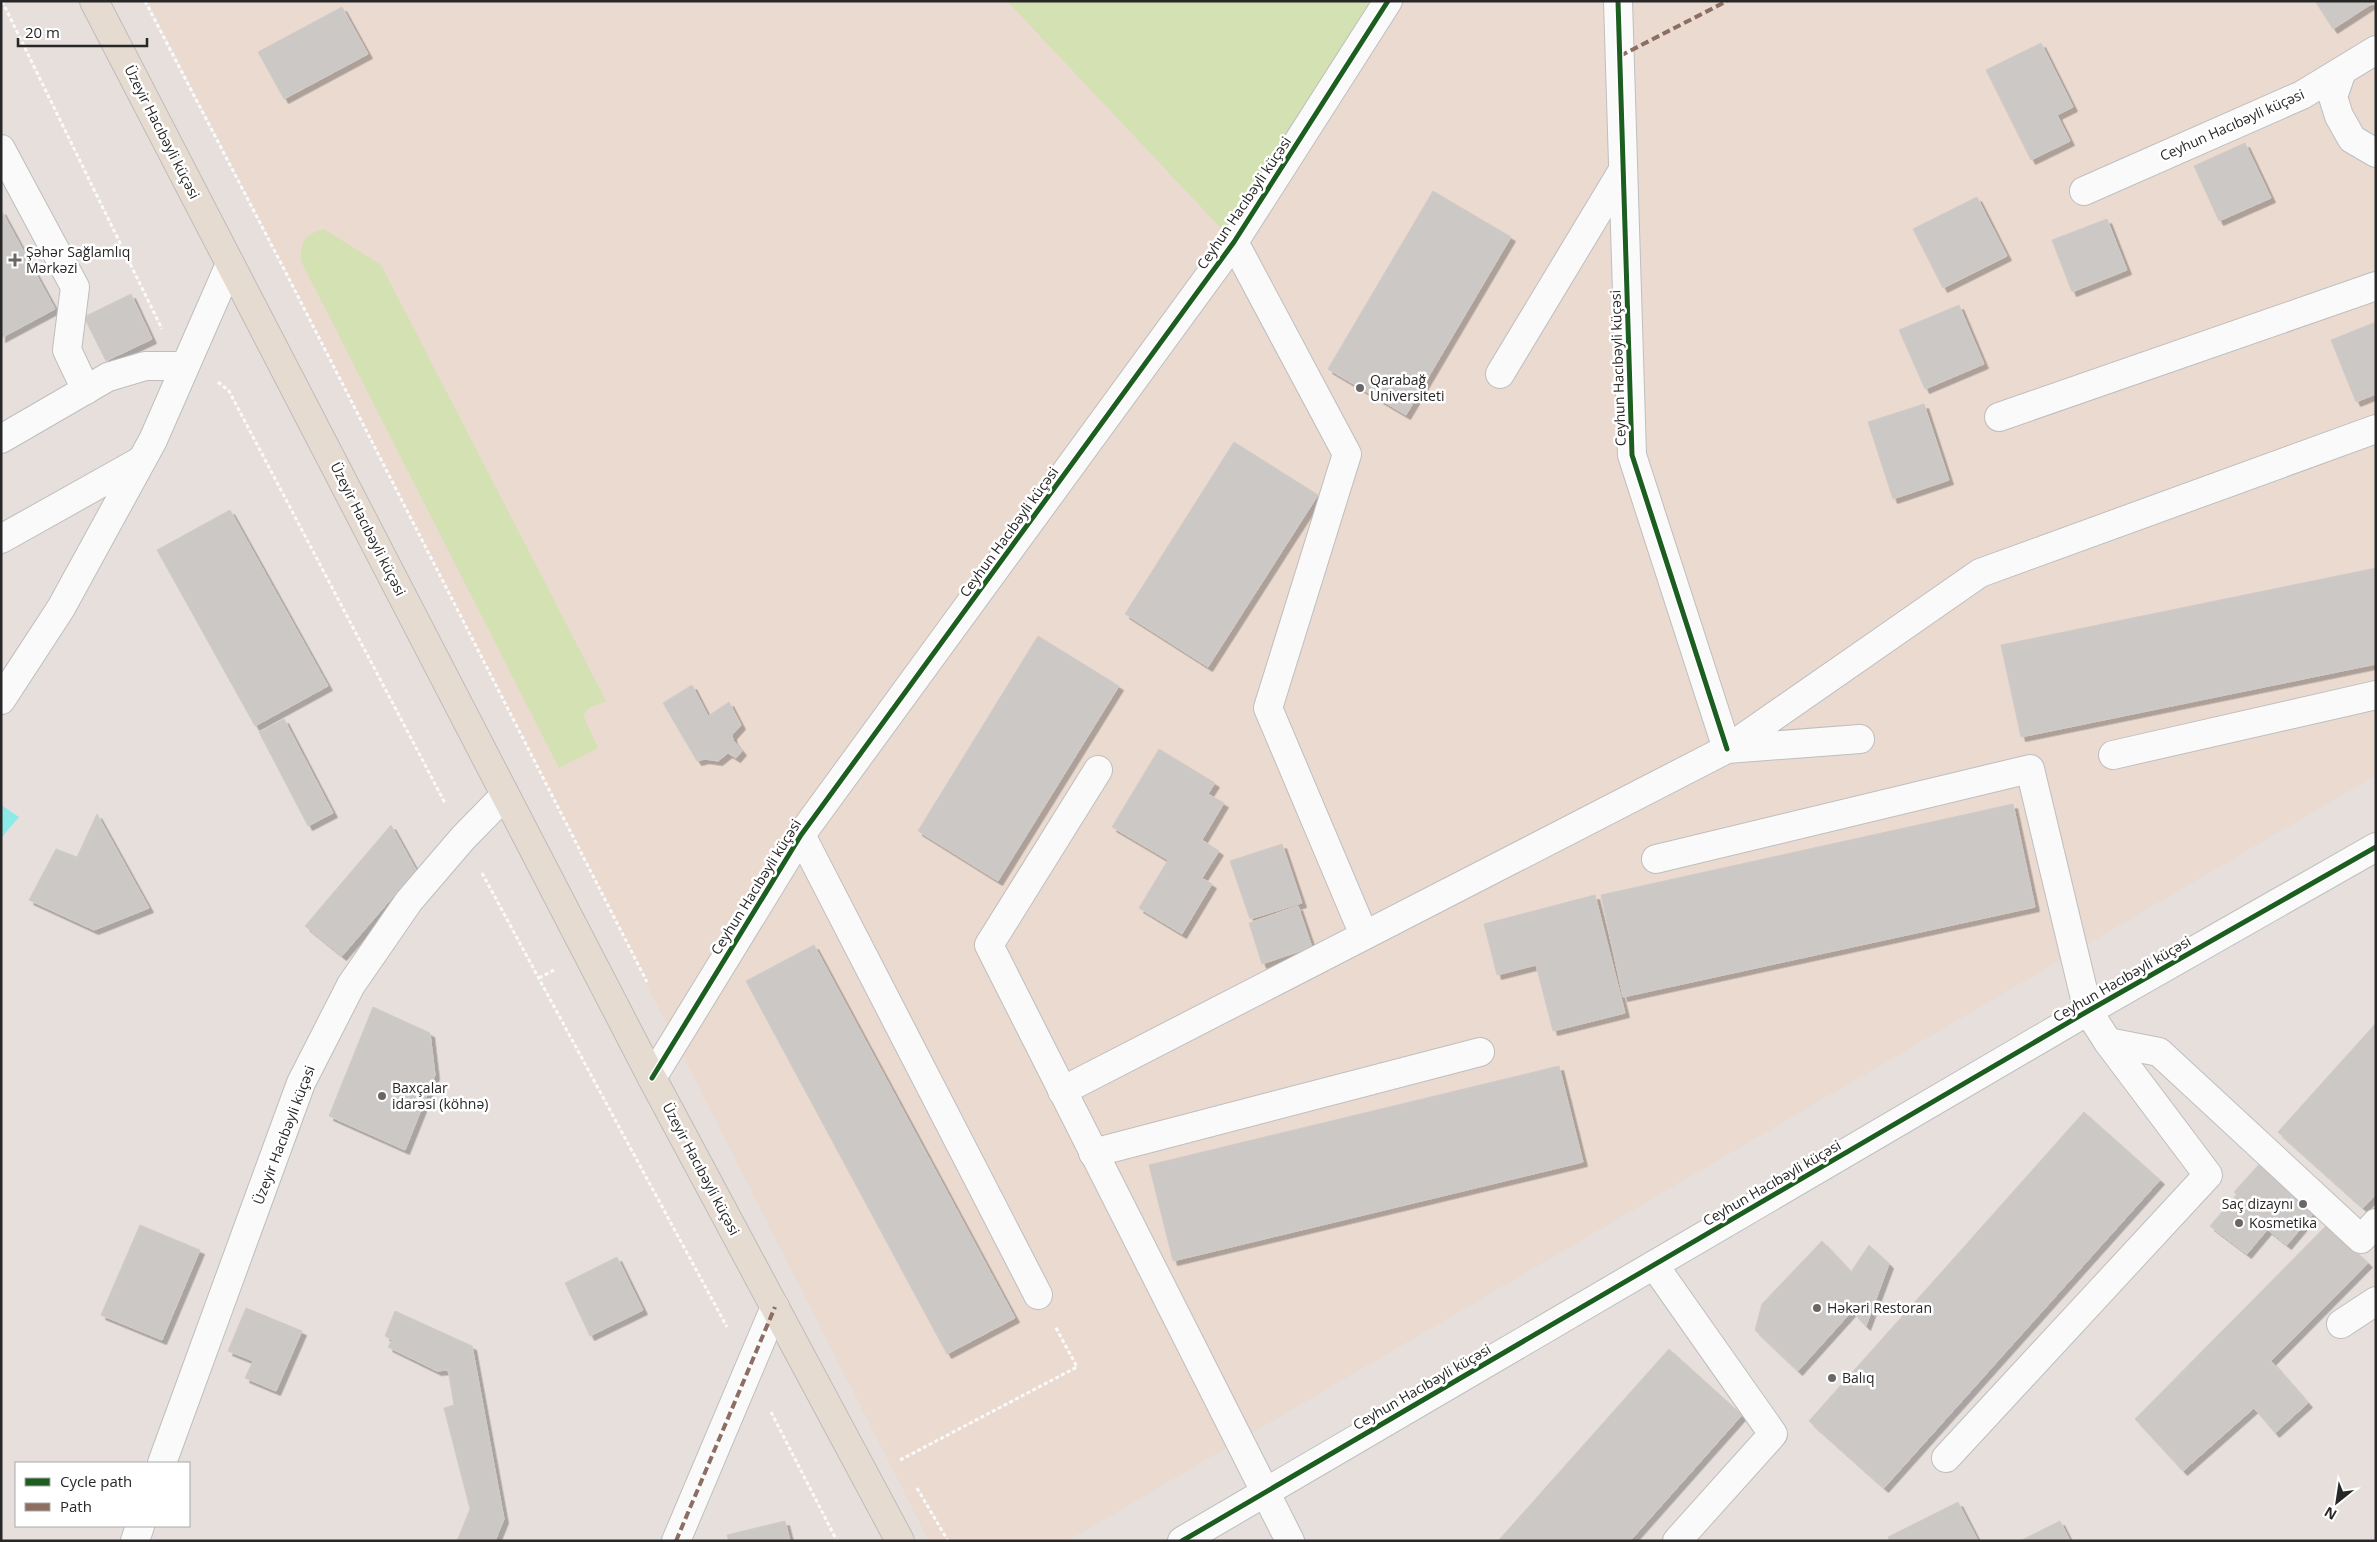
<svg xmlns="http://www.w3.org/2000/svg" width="2377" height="1542" font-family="'Open Sans',sans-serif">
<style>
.education{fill:#eadad0}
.green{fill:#d3e1b3}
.water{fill:#8deae9}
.building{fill:#ccc8c6;stroke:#d1cbc8;filter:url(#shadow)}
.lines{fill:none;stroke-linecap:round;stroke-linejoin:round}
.minor-casing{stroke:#bfbebe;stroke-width:30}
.major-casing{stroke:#bfbcbb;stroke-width:30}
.path{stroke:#fbfafa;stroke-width:3;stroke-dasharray:4 2.5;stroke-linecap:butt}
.minor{stroke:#fbfafa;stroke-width:28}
.major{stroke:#e6dbd1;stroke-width:28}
.quiet{stroke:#8d6e63;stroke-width:4;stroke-dasharray:8 4;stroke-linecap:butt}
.cycleway-casing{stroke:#fff;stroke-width:8}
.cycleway{stroke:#1b5e20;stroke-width:5}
.poi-dot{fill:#6a6766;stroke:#fff;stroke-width:2}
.labels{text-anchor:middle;stroke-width:5;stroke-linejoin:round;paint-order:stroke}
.street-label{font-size:14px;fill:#272727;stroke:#fff}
.poi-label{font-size:14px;fill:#272727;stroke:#fff;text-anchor:start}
</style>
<defs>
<filter id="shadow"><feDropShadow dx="4.5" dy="4.5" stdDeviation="0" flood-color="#0004"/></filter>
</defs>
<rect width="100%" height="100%" fill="#e6dfdc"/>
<path class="education" d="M148,1H2376V775L1067,1541H929Z"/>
<g class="green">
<path d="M1007,1H1374L1234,242Z"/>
<path d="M324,229L381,265L606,701L589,708L583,715L598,748L559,768L301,261C300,242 305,234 324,229Z"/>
</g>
<path class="water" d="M1,805L19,817L1,838Z"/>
<g class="building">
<path d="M2315,1H2376L2333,29Z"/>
<path d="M342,7L368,54L284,99L258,52Z"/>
<path d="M2041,43L2073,107L2057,115L2070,141L2031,160L1986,70Z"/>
<path d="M2245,143L2271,198L2219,221L2194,166Z"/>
<path d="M1433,191L1511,237L1406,415L1328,369Z"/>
<path d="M1977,197L2007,256L1943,288L1913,229Z"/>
<path d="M1,210L55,309L1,338Z"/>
<path d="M2107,219L2127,270L2072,292L2052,240Z"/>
<path d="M131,294L152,339L106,361L84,317Z"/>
<path d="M1959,305L1984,364L1925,389L1899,330Z"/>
<path d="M2376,322V394L2356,402L2331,340Z"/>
<path d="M1924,404L1949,480L1893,499L1868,422Z"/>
<path d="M1234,442L1318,495L1208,667L1125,614Z"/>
<path d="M230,510L328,686L255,726L157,550Z"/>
<path d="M2376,568V664L2021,737L2001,645Z"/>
<path d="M1038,636L1119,686L998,881L918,831Z"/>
<path d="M692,685L708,716L729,702L741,725L732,735L733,740L742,751L736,758L728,753L718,761L705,759L697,761L663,703Z"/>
<path d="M284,719L333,813L308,826L259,732Z"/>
<path d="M1159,749L1215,783L1208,794L1224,803L1202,840L1219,851L1202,878L1212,884L1182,934L1139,908L1168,860L1112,827Z"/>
<path d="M2013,804L2035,907L1623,997L1601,895Z"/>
<path d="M97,814L149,908L94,930L29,900L56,849L77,857Z"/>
<path d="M391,825L416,870L342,956L305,926Z"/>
<path d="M1282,844L1302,903L1250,919L1230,861Z"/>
<path d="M1595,895L1625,1013L1553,1031L1536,965L1497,975L1484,924Z"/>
<path d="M1298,906L1312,947L1262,964L1249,923Z"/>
<path d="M814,945L1015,1318L947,1354L746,981Z"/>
<path d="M373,1007L430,1033L435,1075L405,1150L329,1116Z"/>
<path d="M2376,1023V1194L2363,1208L2278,1132Z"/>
<path d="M1559,1066L1583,1162L1173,1261L1149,1165Z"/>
<path d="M2084,1112L2160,1180L1884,1488L1809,1421Z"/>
<path d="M2263,1160L2293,1188L2267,1221L2234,1192Z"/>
<path d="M2293,1188L2317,1209L2287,1245L2263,1226Z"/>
<path d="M2237,1194L2267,1221L2263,1226L2268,1229L2247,1254L2210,1226Z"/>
<path d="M140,1225L200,1250L162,1340L101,1315Z"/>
<path d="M2327,1225L2368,1263L2271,1361L2308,1403L2275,1433L2254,1408L2183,1471L2135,1419Z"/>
<path d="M1822,1241L1851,1272L1869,1245L1889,1264L1866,1326L1852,1311L1798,1371L1755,1330L1762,1304Z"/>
<path d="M617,1257L643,1310L590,1336L565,1283Z"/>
<path d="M246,1308L302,1331L276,1391L245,1378L253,1361L228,1351Z"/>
<path d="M395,1311L472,1346L504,1519L495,1541H457L470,1509L444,1408L454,1405L448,1370L437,1371L388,1347L392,1340L385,1336Z"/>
<path d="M1669,1349L1742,1415L1630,1541H1498Z"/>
<path d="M1958,1502L1978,1541H1890L1888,1537Z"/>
<path d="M785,1521L790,1541H729L727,1535Z"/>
<path d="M2060,1521L2070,1541H2020Z"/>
</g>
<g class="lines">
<g class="minor-casing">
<g id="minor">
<path d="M1618,1L1632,455L1727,749L1980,573L2376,429"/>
<path d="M2342,71L2333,97L2339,116L2352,139L2376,153"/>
<path d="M1,149L75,287L67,350L86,390"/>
<path d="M2084,191L2302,95L2376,50"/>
<path d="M1234,242L1347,454L1268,708L1364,935"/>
<path d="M1500,374L1623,170"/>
<path d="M1999,417L2376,286"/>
<path d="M1,439L108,377L145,366H185"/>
<path d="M1,539L142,460"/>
<path d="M1,700L61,608L153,440L230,264"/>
<path d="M2113,755L2376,695"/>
<path d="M1098,770L989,945L1290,1541"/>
<path d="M801,835L1038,1295"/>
<path d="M1656,859L2030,769L2088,1011L2108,1042L2208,1175L1946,1458"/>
<path d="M2108,1042L2159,1052L2361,1239L2376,1223"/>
<path d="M652,1078L801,835L1234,242L1388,1"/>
<path d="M1062,1091L1727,749L1860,739"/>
<path d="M1093,1153L1480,1052"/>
<path d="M1654,1265L1773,1434L1677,1541"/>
<path d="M2341,1324L2376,1301"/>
<path d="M162,1463L301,1083L351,985L409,901L463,838L505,795"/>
<path d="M135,1541L140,1526"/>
<path d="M676,1541L775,1307"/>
<path d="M1182,1541L2088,1011L2376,847"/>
</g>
</g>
<g class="major-casing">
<path id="major" d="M94,1L652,1078L900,1541"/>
</g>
<g class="path">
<path d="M2,1L162,329"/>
<path d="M145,1L284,269L647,982"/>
<path d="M218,382L229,391L445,803"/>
<path d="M482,873L727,1327"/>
<path d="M539,978L554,970"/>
<path d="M771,1412L837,1541"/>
<path d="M900,1460L1077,1367L1055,1326"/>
<path d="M917,1488L948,1541"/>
</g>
<use href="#minor" class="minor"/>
<use href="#major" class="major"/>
<g class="quiet">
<path d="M1620,56L1727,1"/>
<path d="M676,1541L775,1307"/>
</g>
<g class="cycleway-casing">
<g id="cycleway">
<path d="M1618,1L1632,455L1727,749"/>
<path d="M652,1078L801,835L1234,242L1388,1"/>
<path d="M1182,1541L2088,1011L2376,847"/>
</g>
</g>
<use href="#cycleway" class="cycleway"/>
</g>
<g class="poi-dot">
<path d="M12.5 252.5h5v5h5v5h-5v5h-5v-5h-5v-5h5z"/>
<circle cx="1360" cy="388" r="5"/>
<circle cx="382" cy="1096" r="5"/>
<circle cx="2303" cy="1204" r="5"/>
<circle cx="2239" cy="1223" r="5"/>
<circle cx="1817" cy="1308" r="5"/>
<circle cx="1832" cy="1378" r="5"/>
</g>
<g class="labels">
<g class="street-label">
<text transform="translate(2232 125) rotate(-24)" y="5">Ceyhun Hacıbəyli küçəsi</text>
<text transform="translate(162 132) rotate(63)" y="5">Üzeyir Hacıbəyli küçəsi</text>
<text transform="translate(1244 203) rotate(-56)" y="5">Ceyhun Hacıbəyli küçəsi</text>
<text transform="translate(1618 368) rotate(-92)" y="5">Ceyhun Hacıbəyli küçəsi</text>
<text transform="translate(368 529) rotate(63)" y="5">Üzeyir Hacıbəyli küçəsi</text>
<text transform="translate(1009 532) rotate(-54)" y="5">Ceyhun Hacıbəyli küçəsi</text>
<text transform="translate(756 887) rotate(-58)" y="5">Ceyhun Hacıbəyli küçəsi</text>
<text transform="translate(2122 979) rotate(-30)" y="5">Ceyhun Hacıbəyli küçəsi</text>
<text transform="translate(284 1135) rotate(-69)" y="5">Üzeyir Hacıbəyli küçəsi</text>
<text transform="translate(701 1169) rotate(62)" y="5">Üzeyir Hacıbəyli küçəsi</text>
<text transform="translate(1772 1183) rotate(-30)" y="5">Ceyhun Hacıbəyli küçəsi</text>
<text transform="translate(1422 1387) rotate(-30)" y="5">Ceyhun Hacıbəyli küçəsi</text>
</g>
<g class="poi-label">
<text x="26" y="257">Şəhər Sağlamlıq<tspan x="26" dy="16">Mərkəzi</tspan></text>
<text x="1370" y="385">Qarabağ<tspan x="1370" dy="16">Universiteti</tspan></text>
<text x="392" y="1093">Baxçalar<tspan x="392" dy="16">idarəsi (köhnə)</tspan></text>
<text x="2293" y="1209" text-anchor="end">Saç dizaynı</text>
<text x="2249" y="1228">Kosmetika</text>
<text x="1827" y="1313">Həkəri Restoran</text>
<text x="1842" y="1383">Balıq</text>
</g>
</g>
<rect width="2377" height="1542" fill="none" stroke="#272727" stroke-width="5"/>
<rect x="15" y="1462" width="175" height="65" fill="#ffffff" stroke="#a9a9a9"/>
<rect x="25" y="1478" width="25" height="8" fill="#1b5e20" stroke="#a9a9a9"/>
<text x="60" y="1487" font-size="15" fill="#272727">Cycle path</text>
<rect x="25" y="1503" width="25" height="8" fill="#8d6e63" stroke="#a9a9a9"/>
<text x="60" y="1512" font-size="15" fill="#272727">Path</text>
<g transform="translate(2337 1502) rotate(210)" stroke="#ffffff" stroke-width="4" paint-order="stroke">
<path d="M0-4L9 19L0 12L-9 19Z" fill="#272727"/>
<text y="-8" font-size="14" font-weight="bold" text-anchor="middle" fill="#272727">N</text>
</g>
<path d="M18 38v8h129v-8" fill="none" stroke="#272727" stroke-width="2.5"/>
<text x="25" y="38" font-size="15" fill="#272727" stroke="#ffffff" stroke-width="4" paint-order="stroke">20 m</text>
</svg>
